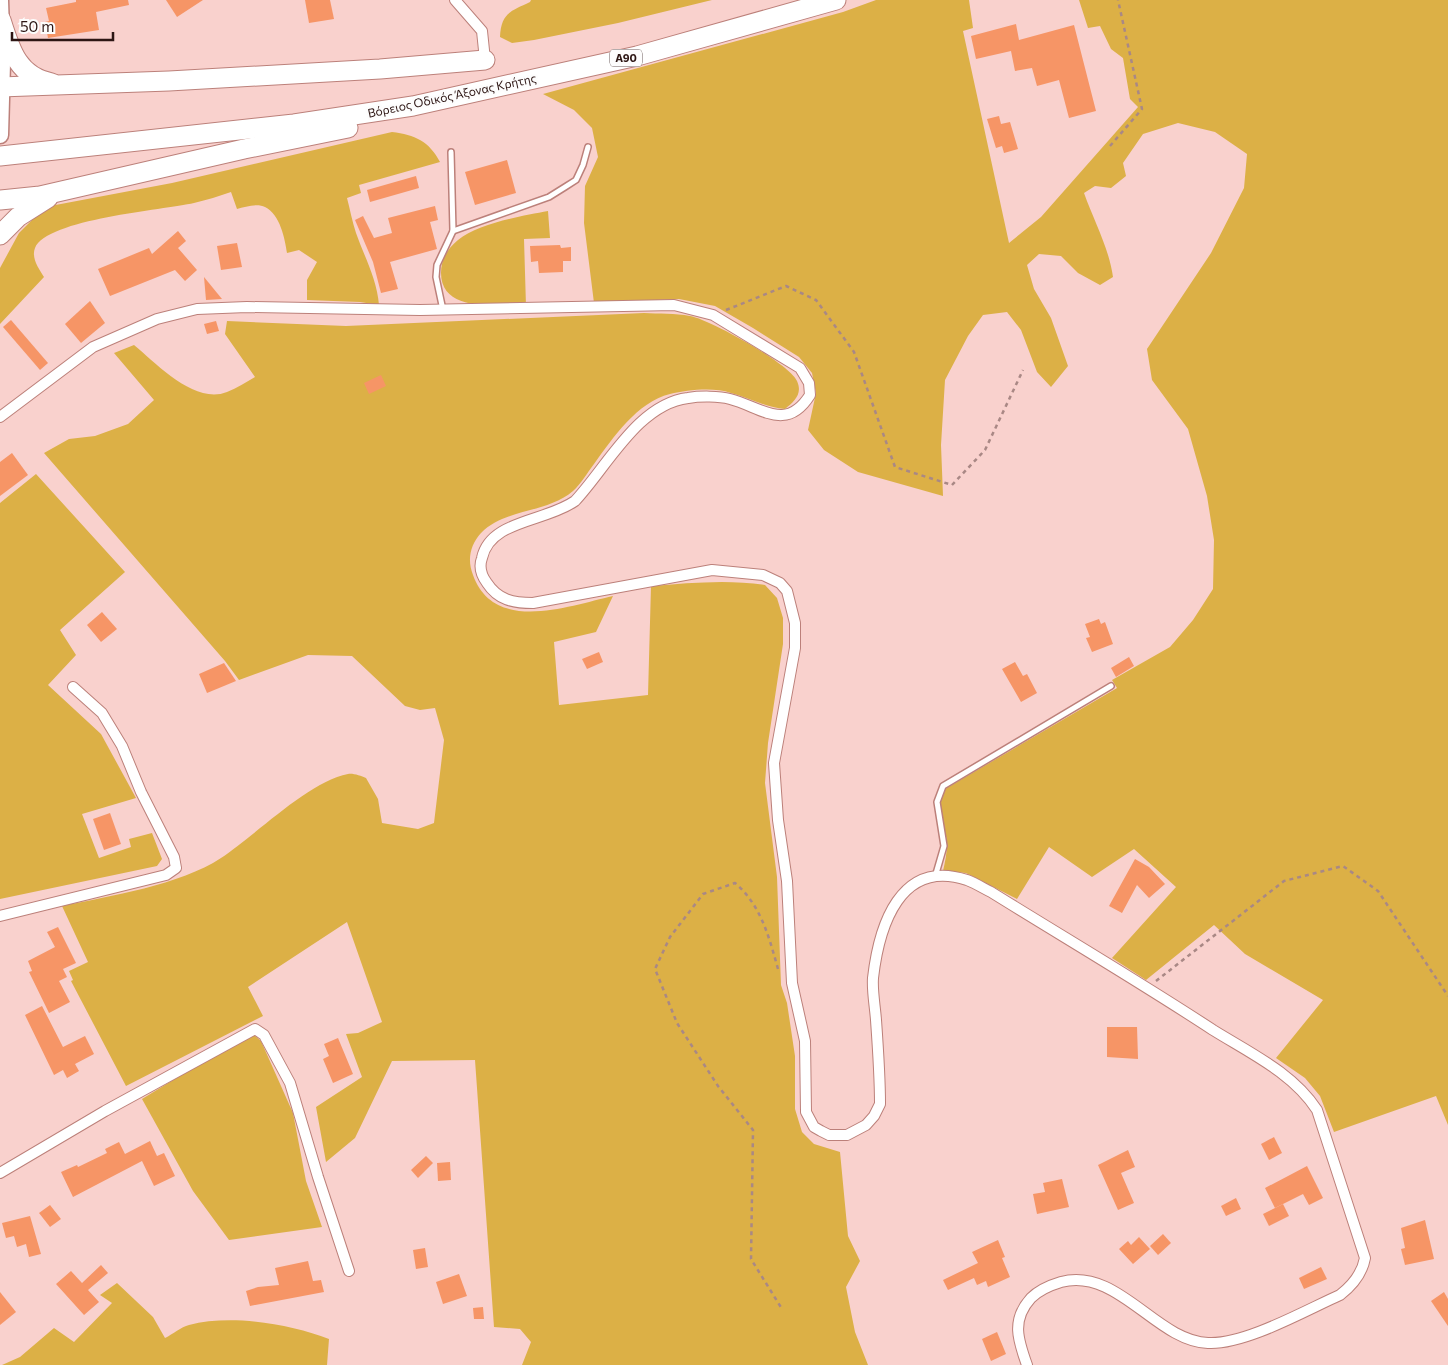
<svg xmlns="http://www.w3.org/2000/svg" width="1448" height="1365" font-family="Commissioner,sans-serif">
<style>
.green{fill:#dcb046}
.building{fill:#f69566}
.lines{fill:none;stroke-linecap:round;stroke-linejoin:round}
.lane-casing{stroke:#bc807a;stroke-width:8}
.street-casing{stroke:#bc807a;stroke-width:12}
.primary-casing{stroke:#bc807a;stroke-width:19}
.highway-casing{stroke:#bc807a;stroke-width:21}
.path{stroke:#a98885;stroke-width:2.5;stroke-dasharray:4 4;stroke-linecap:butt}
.lane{stroke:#fff;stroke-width:5}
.street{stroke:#fff;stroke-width:10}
.primary{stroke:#fff;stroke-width:16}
.highway{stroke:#fff;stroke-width:19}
.labels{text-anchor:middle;stroke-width:5;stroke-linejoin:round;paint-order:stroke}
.shield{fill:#fdfdfd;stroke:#6b5b5a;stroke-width:1}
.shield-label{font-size:11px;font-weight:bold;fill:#2d1614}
.street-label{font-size:12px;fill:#2d1614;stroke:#fdfdfd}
</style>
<rect width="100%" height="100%" fill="#f9d1cd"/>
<g class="green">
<path d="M531,0H712L618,23L534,40L512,43L500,37C501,13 511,11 530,2Z"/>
<path d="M876,0H969L973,28L963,31L1009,243L1041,217L1138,107L1130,99L1123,58L1111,49L1100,26L1088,28L1079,0H1448V1125L1436,1096L1334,1132L1320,1096L1305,1078L1276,1058L1323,1000L1245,954L1214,925L1146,980L1112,958L1176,887L1134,849L1092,877L1049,847L1017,899L966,873L943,871C945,862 947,853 947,843C946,827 934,803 945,789L1117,688L1112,680L1170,647L1193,620L1213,589L1214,540L1207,496L1188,429L1152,380L1147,349L1211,253L1244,188L1247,154L1215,132L1178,123L1143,134L1123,163L1126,176L1111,188L1095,186L1084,193C1094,221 1109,248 1113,277L1100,285L1078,273L1061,256L1039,254L1027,265L1034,289L1051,318L1068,366L1051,387L1037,372L1021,330L1007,312L983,315L968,336L945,380L941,445L943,496L858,472L824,450L808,430L816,393L812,373L799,357L753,328L715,306L679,299L594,303L584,223L585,186L598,157L592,128L574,110L543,94L843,12Z"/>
<path d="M392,132C415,135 429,141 440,162L359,185L361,193L347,198C350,209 352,221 356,233C364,256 377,279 379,305L360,302L307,300V280L317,262L299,250L287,253C285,239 280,214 265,207C257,203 245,207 237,209L231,192C219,196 207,200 194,203C163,210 47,219 35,248C31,258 39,269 44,277L0,324V268L19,233L45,207L172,183Z"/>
<path d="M548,211L550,238L524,239L526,306C498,305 441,313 441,273C441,260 447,249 458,240C478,223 522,216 548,211Z"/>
<path d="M644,313C659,314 675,313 690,316C709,319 790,364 797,381C803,394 794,402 785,409C765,407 749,398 731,393C713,387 688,390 670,394C637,402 613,438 594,464C587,473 581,484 573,491C546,514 505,508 481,533C470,545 467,560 473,575C494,634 569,606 613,596L596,632L554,642L559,705L648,695L651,586C689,583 727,579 765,585L777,598L783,618V644L768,743L765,783L777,877L781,985L787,1003L795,1056V1109L802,1132L814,1144L840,1152L848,1236L860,1261L846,1287L855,1332L868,1365H522L531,1342L520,1329L494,1327L475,1060L392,1061L355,1138L326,1162L316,1107L362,1077L346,1034L358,1033L382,1022L347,922L248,987L263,1016L126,1086L71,981L73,980L69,971L88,962L62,906C110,896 180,885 221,858C256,835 309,781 348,774C353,773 361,776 366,778L378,799L382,823L418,829L434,823L444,740L435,708L420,710L405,706L352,656L308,655L239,680L225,661L44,453L69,439L95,436L128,424L154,400L114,353L134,345C157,364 195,405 227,392C237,388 246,382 255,377L225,334L227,321L346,326Z"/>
<path d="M36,474L125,572L60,630L76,655L48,685L101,734L136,798L82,814L99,858L131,847L129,839L152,833L162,859L157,866L0,899V503Z"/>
<path d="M247,1035H254L261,1041L293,1113L306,1181L322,1227L229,1240L193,1191L142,1099Z"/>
<path d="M117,1283L153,1317L165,1338C173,1334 181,1327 189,1325C231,1314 290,1324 329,1339L327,1365H2L20,1357L54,1328L74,1342L112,1303L100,1295Z"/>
</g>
<g class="building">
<path d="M76,0H128L129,5L96,12L99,30L48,38L45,22L49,21L46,8L76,2Z"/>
<path d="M166,0H203L177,17Z"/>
<path d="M305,0H330L334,19L309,23Z"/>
<path d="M1016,24L1019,40L1074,25L1096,111L1069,118L1059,80L1037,86L1032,68L1015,71L1011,51L976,59L971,36Z"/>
<path d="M999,116L1001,124L1010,122L1018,149L1004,153L1002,146L996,148L987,119Z"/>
<path d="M507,160L516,193L475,205L465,172Z"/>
<path d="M416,176L419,188L370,202L367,190Z"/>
<path d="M435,206L438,220L430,222L437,249L390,262L398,289L381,293L373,262L355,220L363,216L374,238L392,233L388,218Z"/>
<path d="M178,231L186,241L178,248L197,270L185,281L175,270L110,296L98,269L149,248L152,254Z"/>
<path d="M237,243L242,267L221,270L217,246Z"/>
<path d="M560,245L561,248L571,247V261H563V272L539,273L538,261L531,262L530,246Z"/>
<path d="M204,277L222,299L206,300Z"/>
<path d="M90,301L105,323L81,343L65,324Z"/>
<path d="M11,320L48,363L40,370L3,327Z"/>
<path d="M216,321L219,331L207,334L204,324Z"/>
<path d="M381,375L386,386L369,394L364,383Z"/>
<path d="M12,453L28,475L0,496V462Z"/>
<path d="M102,612L117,629L101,642L87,625Z"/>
<path d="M1099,619L1101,624L1105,622L1113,644L1092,652L1086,638L1090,637L1085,624Z"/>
<path d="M599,652L603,662L587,669L582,659Z"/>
<path d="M1129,657L1134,666L1116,677L1111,668Z"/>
<path d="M1015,662L1023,676L1027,674L1037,693L1021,702L1002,669Z"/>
<path d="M224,663L236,681L207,693L199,674Z"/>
<path d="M110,813L121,844L104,850L93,819Z"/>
<path d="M1135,859L1149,867L1165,884L1149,898L1137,885L1122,913L1109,906Z"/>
<path d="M58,927L76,963L63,969L67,977L59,981L70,1002L49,1013L29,972L32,971L28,961L55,947L47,932Z"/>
<path d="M42,1006L63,1047L85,1036L94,1054L75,1064L79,1071L67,1078L63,1070L54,1075L25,1015Z"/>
<path d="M1107,1027H1137L1138,1059L1107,1057Z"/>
<path d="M338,1038L353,1074L333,1083L323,1059L329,1056L324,1044Z"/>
<path d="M1274,1137L1282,1153L1269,1160L1261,1144Z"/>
<path d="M150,1141L157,1156L164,1153L175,1176L154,1186L142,1161L73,1197L61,1172L77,1165L78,1167L107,1153L105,1149L119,1142L125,1154Z"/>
<path d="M1128,1150L1135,1167L1121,1173L1134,1203L1118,1210L1098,1165Z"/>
<path d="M426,1156L433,1163L418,1178L411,1170Z"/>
<path d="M450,1162L451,1180L438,1181L437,1163Z"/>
<path d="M1307,1166L1323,1198L1309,1205L1303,1194L1275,1208L1265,1188Z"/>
<path d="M1062,1179L1069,1207L1037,1214L1033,1194L1045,1192L1043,1183Z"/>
<path d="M1236,1198L1241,1209L1226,1216L1221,1206Z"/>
<path d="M1283,1204L1289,1216L1269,1226L1263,1214Z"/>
<path d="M50,1205L61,1219L50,1227L39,1213Z"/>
<path d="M30,1216L41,1254L29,1257L26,1244L17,1247L14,1236L6,1238L2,1223Z"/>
<path d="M1425,1220L1434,1259L1405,1265L1401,1249L1405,1248L1401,1228Z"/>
<path d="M1163,1234L1171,1243L1158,1255L1150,1246Z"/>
<path d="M1139,1237L1150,1249L1133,1264L1119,1249L1128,1241L1131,1245Z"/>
<path d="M998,1240L1005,1257L1002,1258L1010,1277L988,1287L986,1281L977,1285L974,1278L948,1290L943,1280L978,1263L972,1252Z"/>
<path d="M425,1248L428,1267L416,1269L413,1250Z"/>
<path d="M308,1261L313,1281L321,1280L324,1292L250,1306L246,1291L258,1287L279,1285L275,1268Z"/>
<path d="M101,1265L108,1273L88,1290L99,1302L84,1315L56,1284L71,1271L82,1283Z"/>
<path d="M1321,1267L1327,1279L1304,1289L1299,1278Z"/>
<path d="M459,1274L467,1296L443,1304L436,1282Z"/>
<path d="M0,1292L16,1312L0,1325Z"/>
<path d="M1444,1292L1448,1299V1326L1431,1301Z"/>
<path d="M483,1307L484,1319H474L473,1308Z"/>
<path d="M997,1332L1006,1354L991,1361L982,1339Z"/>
</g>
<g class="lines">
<g class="lane-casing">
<g id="lane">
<path d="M453,231L549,197L565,187L576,180L583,165L588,147"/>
<path d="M443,310L436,277L437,265L453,231L451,152"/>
<path d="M935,877L944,846L937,802L943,786L1111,686"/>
</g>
</g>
<g class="street-casing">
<g id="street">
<path d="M455,0L482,31L485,60"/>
<path d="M0,417L93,347L157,319L197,309L247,307L420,310L674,305L713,315L800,368L809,383L810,395C786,433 761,407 730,399C719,396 700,396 688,398C638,404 607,467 575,501C545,522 490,520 482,558C479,566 481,575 487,583C498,600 513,603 533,603L712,570L763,575L780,583L787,591L795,623V648L774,763L778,820L787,881L792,983L805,1041L806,1112L814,1127L821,1131L829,1135H847L866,1125L874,1116L880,1104C880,1076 878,1048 876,1020C875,1006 872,991 873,978C879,926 900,858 967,880C975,883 983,888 991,892C1065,938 1140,982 1213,1030C1250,1053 1293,1073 1317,1110L1365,1258C1362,1274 1353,1285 1340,1295C1306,1310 1245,1345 1208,1343C1156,1341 1118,1267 1061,1282C1051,1285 1039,1290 1031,1298C1011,1320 1018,1340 1027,1365"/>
<path d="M0,916L166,875L176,868L174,857L141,792L122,746L102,713L73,687"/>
<path d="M0,1173L105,1111L255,1029L264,1035L290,1083L318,1177L349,1271"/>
</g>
</g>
<g class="primary-casing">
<path id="primary" d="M0,135L2,63L0,0"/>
</g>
<g class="highway-casing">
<g id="highway">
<path d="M1,20C10,49 18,77 52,83"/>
<path d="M0,87L169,81L380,69L485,60"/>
<path d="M0,156L294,124L413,106L637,56L836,0"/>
<path d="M0,200L40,196L244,149L348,128"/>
<path d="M0,235L18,217L48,198"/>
</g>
</g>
<g class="path">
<path d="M1110,146L1142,109L1118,0"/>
<path d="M726,310L786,286L816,300L854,352L895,467L952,485L985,450L1023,370"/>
<path d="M778,969C769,937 761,905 735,883L703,894L670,937L655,969L677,1023L718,1086L753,1130L751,1259L782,1309"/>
<path d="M1156,981L1284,881L1343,866L1378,891L1448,996"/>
</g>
<use href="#lane" class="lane"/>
<use href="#street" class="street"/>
<use href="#primary" class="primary"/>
<use href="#highway" class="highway"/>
</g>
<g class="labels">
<rect class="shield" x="610" y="49.5" width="32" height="17" rx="4"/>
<g class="shield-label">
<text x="626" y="62">Α90</text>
</g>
<g class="street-label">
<text transform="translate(452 96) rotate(-12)" y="4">Βόρειος Οδικός Άξονας Κρήτης</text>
</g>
</g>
<path d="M12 32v8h101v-8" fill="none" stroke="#2d1614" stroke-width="2.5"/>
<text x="20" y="32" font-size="15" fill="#2d1614" stroke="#fdfdfd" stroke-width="4" paint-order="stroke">50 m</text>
</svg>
